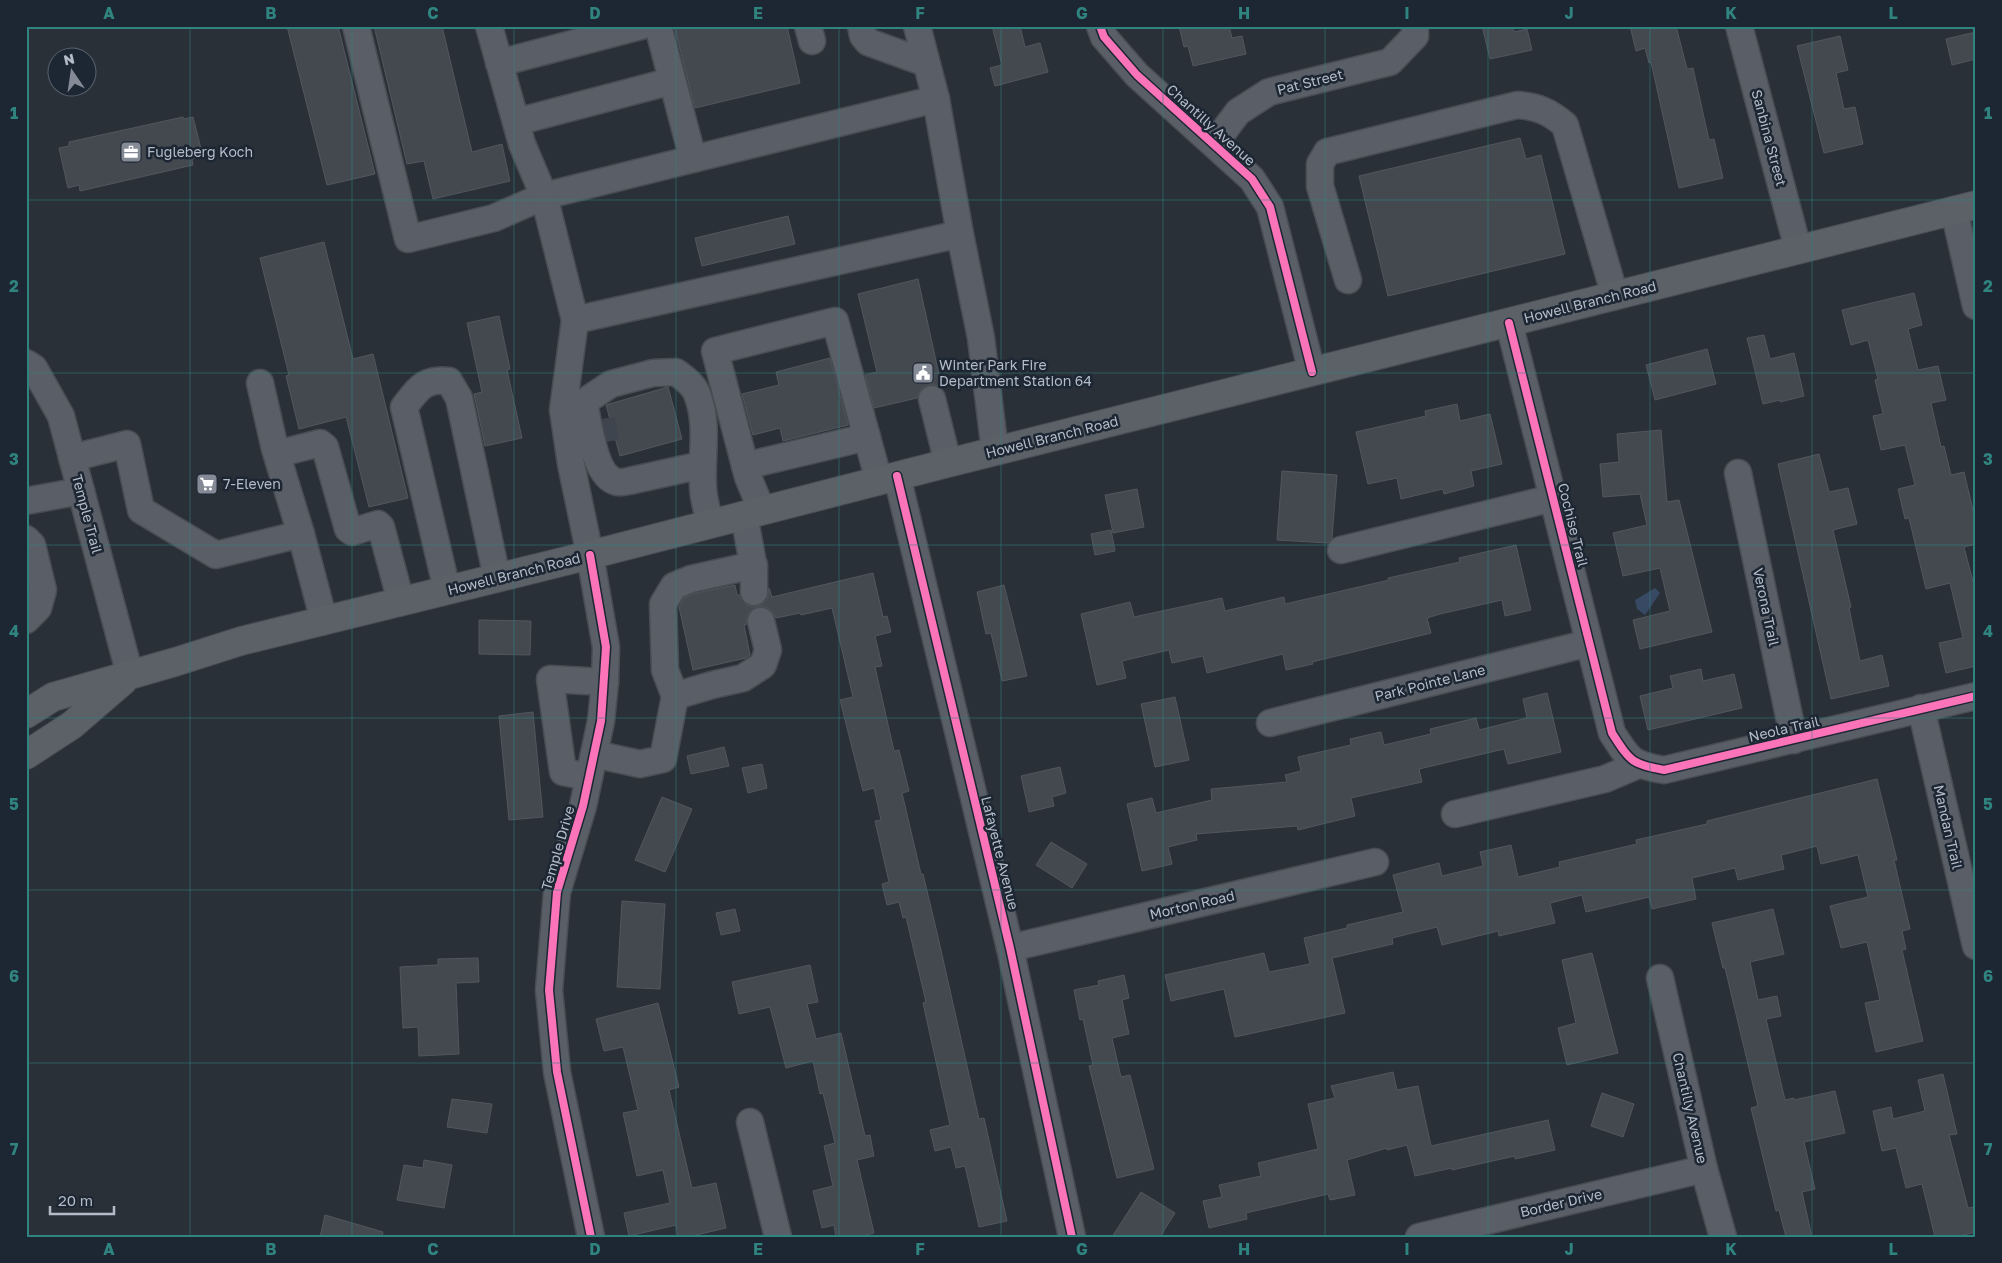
<svg xmlns="http://www.w3.org/2000/svg" width="2002" height="1263" font-family="'Golos Text',sans-serif">
<style>
.water{fill:#384963}
.building{fill:#444950;stroke:#52575f}
.lines{fill:none;stroke-linecap:round;stroke-linejoin:round}
.minor-tunnel{stroke:#3f454e;stroke-width:26;stroke-dasharray:26 13;stroke-linecap:butt}
.minor-casing{stroke:#484c53;stroke-width:29}
.major-casing{stroke:#484c55;stroke-width:30}
.minor{stroke:#5a5e66;stroke-width:26}
.major{stroke:#5c6168;stroke-width:28}
.cycleway-casing{stroke:#1d2633;stroke-width:11}
.cycleway{stroke:#fb73b8;stroke-width:8}
.grid{fill:none;stroke:#308480;stroke-width:1;stroke-opacity:0.55}
.labels{text-anchor:middle;stroke-width:5;stroke-linejoin:round;paint-order:stroke}
.street-label{font-size:14px;fill:#b4bcc9;stroke:#1d2633}
.poi-label{font-size:14px;fill:#b4bcc9;stroke:#1d2633;text-anchor:start}
.neatline{fill:none;stroke:#308480;stroke-width:2}
.grid-label{font-size:16px;text-anchor:middle;font-weight:bold;fill:#308480}
</style>
<rect width="100%" height="100%" fill="#2a3038"/>
<path class="water" d="M1655,588L1660,593L1645,615L1637,609L1635,600Z"/>
<g class="building">
<path d="M287,26H338L375,174L327,185Z"/>
<path d="M374,26H442L472,152L502,144L510,181L433,199L424,161L407,164Z"/>
<path d="M674,26H787L800,83L695,108Z"/>
<path d="M992,26H1020L1025,47L1040,43L1048,72L995,86L990,68L1002,65Z"/>
<path d="M1179,26H1229L1232,38L1242,36L1246,54L1193,66L1188,46L1184,47Z"/>
<path d="M1482,26H1513L1514,32L1527,29L1532,50L1490,59Z"/>
<path d="M1630,26H1676L1687,69L1693,68L1709,140L1714,139L1723,178L1679,188L1651,62L1649,63L1645,48L1636,51Z"/>
<path d="M1976,32V59L1952,65L1946,39Z"/>
<path d="M1840,36L1848,70L1836,73L1844,109L1855,107L1863,144L1824,153L1797,46Z"/>
<path d="M183,117L184,119L193,117L203,157L192,159L193,165L80,191L79,185L68,188L59,148L69,146V142Z"/>
<path d="M1520,138L1526,159L1541,155L1565,254L1388,296L1359,176Z"/>
<path d="M788,216L795,244L702,266L695,238Z"/>
<path d="M324,242L353,359L373,354L408,498L369,507L346,417L299,429L286,376L289,375L260,258Z"/>
<path d="M918,279L942,388L936,385H928L921,389L917,398L874,408L865,375L877,372L858,294Z"/>
<path d="M1914,293L1922,325L1908,329L1918,370L1938,366L1946,400L1931,403L1941,447L1944,446L1951,475L1964,472L1976,523V544L1964,547L1976,593V666L1946,673L1939,643L1963,638L1950,583L1926,589L1909,518L1905,519L1898,489L1915,485L1905,445L1881,450L1873,416L1883,414L1875,380L1878,379L1868,340L1851,345L1842,310Z"/>
<path d="M499,316L510,369L507,370L522,438L485,446L474,394L482,392L467,323Z"/>
<path d="M1764,335L1770,359L1794,353L1804,396L1780,402V400L1763,404L1747,338Z"/>
<path d="M1707,349L1716,384L1655,400L1646,365Z"/>
<path d="M830,358L848,425L783,441L780,428L753,435L742,394L779,385L776,372Z"/>
<path d="M668,387L682,439L620,456L606,405Z"/>
<path d="M1457,404L1460,421L1490,414L1502,464L1471,471L1474,486L1444,494L1443,489L1401,499L1397,478L1368,484L1356,432L1426,416L1425,411Z"/>
<path d="M1661,430L1667,502L1679,500L1712,632L1640,649L1633,620L1670,611L1660,568L1623,576L1613,533L1647,525L1640,494L1603,497L1600,464L1619,462L1617,434Z"/>
<path d="M1819,454L1829,492L1848,488L1857,524L1833,530L1851,607L1849,608L1860,661L1882,655L1889,686L1831,699L1778,464Z"/>
<path d="M1282,471L1337,475L1332,538L1328,543L1277,540Z"/>
<path d="M1137,489L1144,527L1113,533L1105,495Z"/>
<path d="M1111,530L1115,551L1095,555L1091,534Z"/>
<path d="M1516,545L1531,610L1505,616L1502,600L1440,614L1427,618L1431,633L1312,662L1313,664L1286,670L1283,654L1207,673L1203,656L1172,663L1169,650L1122,661L1126,678L1097,685L1081,614L1130,602L1134,617L1222,598L1225,611L1284,597L1285,604L1389,580L1388,578L1460,562L1459,558Z"/>
<path d="M873,573L883,617L887,616L891,632L875,636L882,666L875,667L894,751L899,750L909,791L902,793L921,874H923L938,937L979,1119L984,1118L1007,1221L979,1227L965,1166L956,1168L951,1147L935,1151L930,1130L950,1125L923,1003L926,1002L906,917L903,918L899,902L887,905L882,884L889,882L875,821L881,820L874,788L863,791L840,700L853,697L832,608L801,615L800,613L776,618L771,610L765,607H757L750,611L747,617L746,625H744L750,655L746,658L693,670L679,607L684,598L696,593L735,585L737,595H740L746,605L754,607L761,605L767,600L769,588L772,597Z"/>
<path d="M1004,585L1027,676L1002,681L991,633L986,634L977,592Z"/>
<path d="M479,620L531,621L530,655L479,654Z"/>
<path d="M1701,669L1703,681L1734,674L1742,708L1648,730L1640,696L1673,688L1670,676Z"/>
<path d="M1547,693L1561,752L1508,764L1504,749L1419,769L1422,782L1351,798L1355,816L1298,830L1297,826L1196,834L1197,840L1168,847L1172,864L1142,871L1127,804L1152,798L1156,813L1212,800L1211,789L1287,782L1285,775L1301,771L1298,757L1351,745L1350,739L1381,732L1384,745L1431,734L1430,729L1476,718L1479,730L1527,718L1523,699Z"/>
<path d="M1175,697L1189,760L1155,767L1141,704Z"/>
<path d="M533,712L543,817L509,820L499,716Z"/>
<path d="M724,747L729,766L691,774L687,756Z"/>
<path d="M762,764L767,788L748,793L742,768Z"/>
<path d="M1060,767L1066,793L1052,797L1054,806L1029,812L1021,776Z"/>
<path d="M1877,779L1897,860H1894L1910,929L1902,931L1906,949L1902,950L1923,1041L1876,1052L1865,1003L1880,1000L1867,942L1841,948L1830,906L1868,897L1858,855L1821,864L1817,846L1781,855L1784,869L1738,880L1735,868L1692,878L1696,899L1652,909L1649,897L1586,912L1582,895L1550,903L1555,923L1499,936L1498,931L1442,945L1437,927L1392,938L1393,944L1332,958L1345,1013L1235,1037L1224,989L1171,1001L1165,975L1264,953L1269,972L1310,964L1304,938L1347,928V925L1403,912L1393,875L1439,863L1442,876L1483,866L1480,852L1511,845L1518,877L1560,867L1559,862L1637,844L1636,840L1707,824V821Z"/>
<path d="M662,797L692,809L665,872L635,860Z"/>
<path d="M1051,842L1087,864L1072,888L1036,865Z"/>
<path d="M622,901L665,904L660,989L617,987Z"/>
<path d="M735,909L740,931L721,935L716,913Z"/>
<path d="M1773,909L1784,954L1750,962L1758,1000L1777,996L1781,1016L1766,1019L1785,1100L1794,1098V1100L1835,1091L1845,1133L1804,1142L1815,1189L1802,1192L1812,1237H1786L1779,1210L1776,1211L1751,1108L1758,1106L1725,968H1723L1712,923Z"/>
<path d="M1592,953L1618,1053L1567,1065L1558,1028L1576,1023L1562,960Z"/>
<path d="M478,958L479,982L456,983L459,1054L419,1056L418,1027L403,1028L400,967L438,965V959Z"/>
<path d="M810,965L818,1002L807,1004L816,1039L841,1033L865,1136L870,1135L874,1156L857,1160L874,1233L858,1237H836L834,1225L822,1228L813,1191L833,1186L824,1146L835,1143L823,1093L820,1094L813,1061L786,1068L770,1007L739,1014L732,982Z"/>
<path d="M1124,975L1129,998L1122,1000L1129,1034L1112,1038L1121,1077L1130,1075L1154,1169L1117,1178L1089,1066L1093,1065L1083,1019L1080,1020L1074,990L1099,985L1098,981Z"/>
<path d="M658,1003L679,1087L669,1090L692,1188L716,1183L726,1228L688,1237H678L676,1225L629,1236L624,1213L670,1203L663,1170L637,1176L623,1113L638,1110L623,1047L604,1051L596,1019Z"/>
<path d="M1393,1072L1397,1090L1418,1086L1431,1146L1548,1120L1555,1150L1515,1159V1156L1452,1170V1168L1415,1176L1407,1145L1387,1150V1148L1347,1160L1355,1195L1330,1200L1328,1194L1246,1213L1247,1219L1209,1228L1203,1201L1222,1197L1219,1185L1261,1176L1258,1163L1318,1149L1308,1104L1335,1098L1331,1086Z"/>
<path d="M1943,1074L1957,1134L1949,1135L1968,1208L1976,1207V1232L1955,1237H1935L1922,1184L1906,1188L1896,1148L1882,1151L1873,1111L1891,1107L1893,1119L1925,1111L1918,1080Z"/>
<path d="M1602,1093L1634,1104L1623,1137L1591,1126Z"/>
<path d="M452,1099L492,1104L487,1133L447,1127Z"/>
<path d="M424,1160L452,1165L444,1208L397,1200L404,1165L423,1168Z"/>
<path d="M1141,1192L1175,1213L1160,1237H1112Z"/>
<path d="M325,1215L383,1232L382,1237H320Z"/>
</g>
<g class="lines">
<path class="minor-tunnel" d="M602,419L606,442"/>
<g class="minor-casing">
<g id="minor">
<path d="M356,26L408,239L494,218L544,196L693,159"/>
<path d="M489,26L522,144L544,196L575,320L960,234"/>
<path d="M658,26L693,159L936,99"/>
<path d="M808,26L812,41"/>
<path d="M861,26L863,36L868,42L926,63"/>
<path d="M917,26L936,99L960,234L981,338L995,451"/>
<path d="M1100,26L1104,37L1137,75L1252,179L1270,207L1312,372"/>
<path d="M1739,26L1798,249"/>
<path d="M499,63L641,26"/>
<path d="M516,122L672,81"/>
<path d="M1214,144L1238,112L1269,92L1390,62L1415,36V26"/>
<path d="M1954,210L1976,306"/>
<path d="M1348,280L1320,186V164L1327,152L1517,105C1537,106 1550,112 1565,125L1615,296"/>
<path d="M575,320L563,410L571,464L590,555L606,647L605,682L601,721L583,806L557,892L549,990L557,1072L591,1237"/>
<path d="M1509,323L1612,733C1630,761 1631,764 1664,770L1976,696"/>
<path d="M26,363L34,368L61,416L130,675"/>
<path d="M260,383L275,449L301,534"/>
<path d="M932,399L948,463"/>
<path d="M584,402C588,421 594,477 617,482C620,483 625,482 629,481L702,465"/>
<path d="M564,404L584,402L611,384L653,373L676,372C684,378 694,385 697,394C709,424 701,456 703,486C703,499 708,512 710,524"/>
<path d="M277,454L320,443L325,447L348,529L352,532L378,524L381,527L401,602"/>
<path d="M72,458L127,444L141,510L216,555L301,534L324,621"/>
<path d="M745,466L867,437"/>
<path d="M1738,473L1794,740"/>
<path d="M897,476L1010,948L1072,1237"/>
<path d="M26,501L81,491"/>
<path d="M762,511L748,477L715,351L835,321L879,481"/>
<path d="M744,515L754,569V592"/>
<path d="M26,539L32,545L43,590L38,608L26,620"/>
<path d="M1341,550L1553,498"/>
<path d="M447,590L404,407C418,389 424,378 449,381L459,398L497,578"/>
<path d="M675,696L665,670L663,604L674,586L691,579L754,565"/>
<path d="M1921,708L1976,946"/>
<path d="M1270,723L1589,643"/>
<path d="M594,754L640,764L663,759L675,696L712,685L743,678L763,665L768,650L761,621"/>
<path d="M589,777L563,772L550,679L605,682"/>
<path d="M1455,814L1605,779L1638,765"/>
<path d="M1010,948L1375,862"/>
<path d="M1660,978L1704,1169L1723,1237"/>
<path d="M750,1122L778,1237"/>
<path d="M1419,1237L1704,1169"/>
</g>
</g>
<g class="major-casing">
<g id="major">
<path d="M26,714L53,697L175,662L241,641L590,555L948,463L1976,205"/>
<path d="M26,755L72,725L123,681"/>
</g>
</g>
<use href="#minor" class="minor"/>
<use href="#major" class="major"/>
<g class="cycleway-casing">
<g id="cycleway">
<path d="M1100,26L1104,37L1137,75L1252,179L1270,207L1312,372"/>
<path d="M1509,323L1612,733C1630,761 1631,764 1664,770L1976,696"/>
<path d="M897,476L1010,948L1072,1237"/>
<path d="M590,555L606,647L601,721L583,806L557,892L549,990L557,1072L591,1237"/>
</g>
</g>
<use href="#cycleway" class="cycleway"/>
</g>
<path class="grid" d="M190,26V1237M352,26V1237M514,26V1237M676,26V1237M839,26V1237M1001,26V1237M1163,26V1237M1325,26V1237M1488,26V1237M1650,26V1237M1812,26V1237M26,200H1976M26,373H1976M26,545H1976M26,718H1976M26,890H1976M26,1063H1976"/>
<defs>
<g id="office-square" transform="scale(1.125)"><rect x="-9" y="-9" width="18" height="18" rx="4" fill="#848b96" stroke="#1d2633"/><path d="M-6-3h4V-5.5h4V-3h4V5H-6ZM-1-4.5V-3h2v-1.5ZM-6 0V1H6V0Z" fill="#fff"/></g>
<g id="civic-square" transform="scale(1.125)"><rect x="-9" y="-9" width="18" height="18" rx="4" fill="#848b96" stroke="#1d2633"/><path d="M-.6-6.5H3V-4.5H.6V-3L4-1V1h2V6H-6V1h2V-1L-.6-3ZM-1.2 2.5V6h2.4V2.5Z" fill="#fff"/></g>
<g id="supermarket-square" transform="scale(1.125)"><rect x="-9" y="-9" width="18" height="18" rx="4" fill="#848b96" stroke="#1d2633"/><path d="M-6-5.5h2.5l.6 2H6L4.5 2H-2.5L-4.4-4H-6ZM-1.5 3.2a1.3 1.3 0 1 0 .1 0ZM3 3.2a1.3 1.3 0 1 0 .1 0Z" fill="#fff"/></g>
</defs>
<g fill-rule="evenodd">
<use href="#office-square" x="131" y="152"/>
<use href="#civic-square" x="923" y="373"/>
<use href="#supermarket-square" x="207" y="484"/>
</g>
<g class="labels">
<g class="street-label">
<text transform="translate(1310 82) rotate(-14)" y="5">Pat Street</text>
<text transform="translate(1211 125) rotate(42)" y="5">Chantilly Avenue</text>
<text transform="translate(1769 138) rotate(75)" y="5">Sanbina Street</text>
<text transform="translate(1590 302) rotate(-14)" y="5">Howell Branch Road</text>
<text transform="translate(1052 437) rotate(-14)" y="5">Howell Branch Road</text>
<text transform="translate(87 514) rotate(75)" y="5">Temple Trail</text>
<text transform="translate(1573 525) rotate(76)" y="5">Cochise Trail</text>
<text transform="translate(514 574) rotate(-14)" y="5">Howell Branch Road</text>
<text transform="translate(1766 607) rotate(78)" y="5">Verona Trail</text>
<text transform="translate(1430 683) rotate(-14)" y="5">Park Pointe Lane</text>
<text transform="translate(1784 729) rotate(-13)" y="5">Neola Trail</text>
<text transform="translate(1948 827) rotate(77)" y="5">Mandan Trail</text>
<text transform="translate(558 848) rotate(-74)" y="5">Temple Drive</text>
<text transform="translate(1000 853) rotate(76)" y="5">Lafayette Avenue</text>
<text transform="translate(1192 905) rotate(-13)" y="5">Morton Road</text>
<text transform="translate(1690 1108) rotate(77)" y="5">Chantilly Avenue</text>
<text transform="translate(1561 1203) rotate(-13)" y="5">Border Drive</text>
</g>
<g class="poi-label">
<text x="147" y="157">Fugleberg Koch</text>
<text x="939" y="370">Winter Park Fire<tspan x="939" dy="16">Department Station 64</tspan></text>
<text x="223" y="489">7-Eleven</text>
</g>
</g>
<rect width="2002" height="1263" fill="none" stroke="#1d2633" stroke-width="55"/>
<g transform="translate(72 72) rotate(347)"><circle r="24" fill="#1d2633" stroke="#59626f"/>
<path d="M0-4L9 19L0 12L-9 19Z" fill="#848b96"/>
<text y="-8" font-size="14" font-weight="bold" text-anchor="middle" fill="#b4bcc9">N</text>
</g>
<path d="M50 1206v8h64v-8" fill="none" stroke="#b4bcc9" stroke-width="2.5"/>
<text x="58" y="1206" font-size="15" fill="#b4bcc9" stroke="#1d2633" stroke-width="4" paint-order="stroke">20 m</text>
<rect x="28" y="28" width="1946" height="1208" class="neatline"/>
<g class="grid-label">
<text x="109" y="19">A</text>
<text x="271" y="19">B</text>
<text x="433" y="19">C</text>
<text x="595" y="19">D</text>
<text x="758" y="19">E</text>
<text x="920" y="19">F</text>
<text x="1082" y="19">G</text>
<text x="1244" y="19">H</text>
<text x="1407" y="19">I</text>
<text x="1569" y="19">J</text>
<text x="1731" y="19">K</text>
<text x="1893" y="19">L</text>
<text x="14" y="119">1</text>
<text x="1988" y="119">1</text>
<text x="14" y="292">2</text>
<text x="1988" y="292">2</text>
<text x="14" y="465">3</text>
<text x="1988" y="465">3</text>
<text x="14" y="637">4</text>
<text x="1988" y="637">4</text>
<text x="14" y="810">5</text>
<text x="1988" y="810">5</text>
<text x="14" y="982">6</text>
<text x="1988" y="982">6</text>
<text x="14" y="1155">7</text>
<text x="1988" y="1155">7</text>
<text x="109" y="1255">A</text>
<text x="271" y="1255">B</text>
<text x="433" y="1255">C</text>
<text x="595" y="1255">D</text>
<text x="758" y="1255">E</text>
<text x="920" y="1255">F</text>
<text x="1082" y="1255">G</text>
<text x="1244" y="1255">H</text>
<text x="1407" y="1255">I</text>
<text x="1569" y="1255">J</text>
<text x="1731" y="1255">K</text>
<text x="1893" y="1255">L</text>
</g>
</svg>
